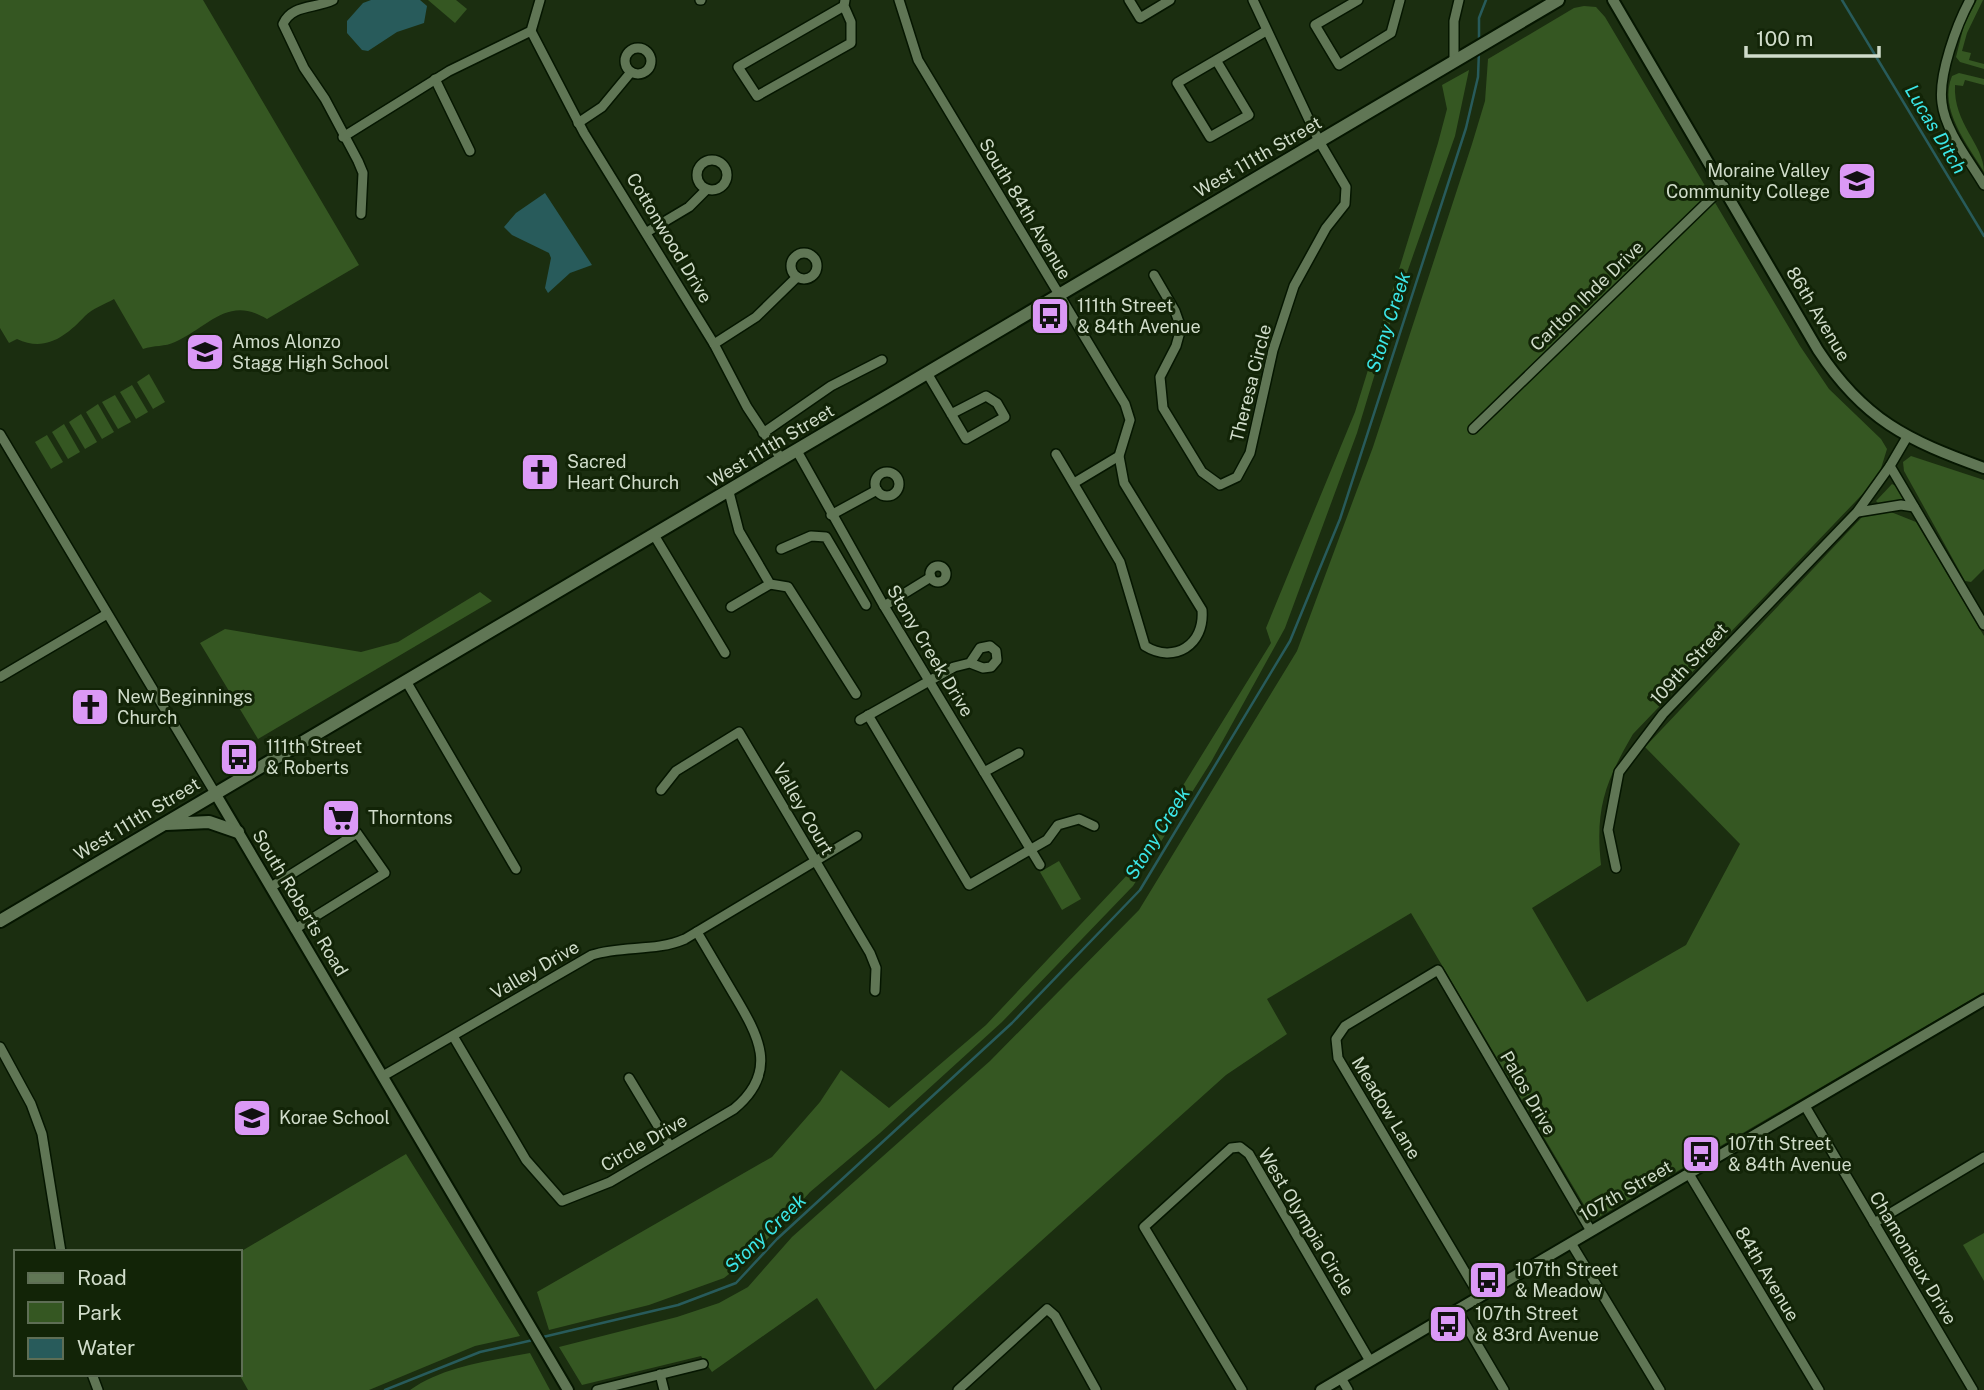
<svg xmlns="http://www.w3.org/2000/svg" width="1984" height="1390" font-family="'Public Sans',sans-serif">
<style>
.green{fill:#355722}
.water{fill:#285b5b}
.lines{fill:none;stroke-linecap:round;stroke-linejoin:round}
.stream{stroke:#285b5b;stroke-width:2.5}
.minor-casing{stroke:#051600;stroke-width:12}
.tertiary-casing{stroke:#051600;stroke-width:14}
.secondary-casing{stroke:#051600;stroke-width:16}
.minor{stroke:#607655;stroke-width:9}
.tertiary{stroke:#607655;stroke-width:10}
.secondary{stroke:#607655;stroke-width:12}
.labels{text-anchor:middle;stroke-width:6;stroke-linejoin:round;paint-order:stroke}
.street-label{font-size:18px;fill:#d0dcca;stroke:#122407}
.poi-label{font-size:18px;fill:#d0dcca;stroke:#122407;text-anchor:start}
.water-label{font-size:19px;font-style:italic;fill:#3be6e7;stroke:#122407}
</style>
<rect width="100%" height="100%" fill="#1b2e10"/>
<g class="green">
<path d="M0,0H203L359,265L267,319C228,295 210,326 175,342C165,347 154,345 143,349L114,299C105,304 92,309 85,316C67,335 46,353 17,339L9,343L0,328Z"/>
<path d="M428,0H456L467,9L455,23Z"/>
<path d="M1977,0H1983L1967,33L1962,51L1971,53L1969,60L1984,64V69L1960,62L1956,57L1964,25Z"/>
<path d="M1584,6L1596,7L1605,17L1800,346L1829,389L1881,439L1887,449L1878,478L1633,734C1605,782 1595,809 1601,865L1532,908L1587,1002L1686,945L1740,844L1645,747L1862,517L1891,512L1916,522L1984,636V992L1599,1217L1587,1210L1411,913L1267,999L1287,1034L1226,1075L875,1390L817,1298L712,1372L701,1356L582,1385L559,1347L677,1317L719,1303L748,1287L792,1237L990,1061L1139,910L1297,651L1373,447L1472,144L1485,101L1488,59L1574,8Z"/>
<path d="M1469,70L1455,136L1396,304L1357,433L1285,628L1211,762L1133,886L1002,1022L880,1133L810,1192L752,1256L724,1278L649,1305L549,1330L537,1292L772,1157L820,1102L841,1070L889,1108L986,1025L1129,873L1271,643L1266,628L1355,412L1438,143L1447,109L1442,85Z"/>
<path d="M1959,73L1984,79V85L1965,80L1963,86L1955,85C1953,124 1984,144 1984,172C1968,145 1938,109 1952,76Z"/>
<path d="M149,374L165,402L153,409L137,382Z"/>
<path d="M132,385L148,412L136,419L120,392Z"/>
<path d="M115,395L131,422L118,429L102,402Z"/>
<path d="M98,404L114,432L102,439L86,412Z"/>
<path d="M81,414L97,442L85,449L69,422Z"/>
<path d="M64,424L80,452L68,459L52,432Z"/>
<path d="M47,435L63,462L51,469L35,442Z"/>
<path d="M1911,456L1984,480V569L1971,582L1965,581L1904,471L1903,462Z"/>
<path d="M1892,484L1898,487L1905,502L1878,503L1876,501Z"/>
<path d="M480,592L492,601L258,739L200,643L225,629L361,652L398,642Z"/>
<path d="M1059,861L1081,899L1062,910L1040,872Z"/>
<path d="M406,1154L520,1336L475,1346L369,1390H248L239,1374L240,1252Z"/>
<path d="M1984,1233V1281L1963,1245Z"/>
<path d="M530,1353L550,1390H410C444,1366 489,1361 530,1353Z"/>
</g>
<g class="water">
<path d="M371,0H420L427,6L424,23L397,32L368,51L362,50L347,33V21L363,3Z"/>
<path d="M545,193L592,265L570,273L548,293L545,288L551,258L549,253L512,235L504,227L516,213Z"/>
</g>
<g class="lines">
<g class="stream">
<path d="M1842,0L1984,236"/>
<path d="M1479,41V18L1486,0"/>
<path d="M543,1337L678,1305L736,1283L777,1239L1012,1023L1140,890L1290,641L1340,519L1466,128L1478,77L1479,51"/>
<path d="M385,1390L480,1352L533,1340"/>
</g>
<g class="minor-casing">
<g id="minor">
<path d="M333,0C315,9 292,4 283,24L304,68L325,99L358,161L363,173L361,214"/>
<path d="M700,0H701"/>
<path d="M899,0L918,60L1125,404L1130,420L1119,456L1124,483L1202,610C1205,645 1174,664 1145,646L1120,562L1056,454"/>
<path d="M1129,0L1140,18L1170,0"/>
<path d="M1358,0L1315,25L1339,65L1391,33L1400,0"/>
<path d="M1970,0C1957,24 1938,75 1942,103C1945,131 1970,161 1984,185"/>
<path d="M844,6L738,67L757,96L851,43V22L844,6L845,0"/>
<path d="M531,31L584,133L714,344L747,407L782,460"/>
<circle cx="638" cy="61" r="13"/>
<path d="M1216,60L1249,115L1210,137L1177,83L1266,31"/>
<path d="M1454,62V21L1459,0"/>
<path d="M435,79L470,151"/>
<path d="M578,123L602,107L631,72"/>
<path d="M343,137L449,71L531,31L540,0"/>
<circle cx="712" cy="175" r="15"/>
<path d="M647,232L689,207L707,189"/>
<circle cx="804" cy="266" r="13"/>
<path d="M1154,275L1175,311L1181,328L1176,346L1160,377L1163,408L1202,472L1220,485L1237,477L1250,453L1273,350L1294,286L1326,228L1345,204L1346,187L1319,141L1253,0"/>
<path d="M714,344L756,317L797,277"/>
<path d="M927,373L966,439L1005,417L997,403L986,396L951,414"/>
<path d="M1473,429L1724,186"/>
<path d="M763,433L831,386L882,360"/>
<path d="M0,434L215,793"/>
<path d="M1907,437L1890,466L1984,625"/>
<path d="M797,451L884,606L1040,865"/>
<circle cx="887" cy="484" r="12"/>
<path d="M1074,483L1119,456"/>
<path d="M729,492L739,531L770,584L788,587L856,694"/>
<path d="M1858,512L1901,505L1914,507"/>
<path d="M831,515L877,490"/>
<path d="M654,535L725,653"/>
<path d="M781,549L811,536L826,537L866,605"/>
<circle cx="938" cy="574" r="8"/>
<path d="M884,606L931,577"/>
<path d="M731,607L770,584"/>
<path d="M0,677L107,614"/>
<path d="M406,681L516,869"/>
<path d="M868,715L969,885L1047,840L1058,825L1079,819L1094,826"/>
<path d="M860,720L954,667L970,663L983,668L991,667L997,660L996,651L990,646L980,648L970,663"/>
<path d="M984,772L1019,753"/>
<path d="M661,790L676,771L739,732L870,953L876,968L875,991"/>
<path d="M1616,868L1608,830L1619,772L1663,714L1857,512L1890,466"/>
<path d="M271,887L357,833L385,873L295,929"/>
<path d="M453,1036L526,1160L562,1201L610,1182L734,1109C780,1071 758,1035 733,993C721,973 709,952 697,932"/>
<path d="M0,1047L31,1104L42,1134L61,1252"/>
<path d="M383,1076L592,955C623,945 655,952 685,939L857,836"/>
<path d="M629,1078L670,1146"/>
<path d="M1805,1106L1973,1390"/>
<path d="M1689,1174L1819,1390"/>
<path d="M1874,1223L1984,1157"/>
<path d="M1571,1243L1660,1390"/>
<path d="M1480,1297L1338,1058L1336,1039L1345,1026L1438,970L1591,1231"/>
<path d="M1457,1310L1504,1390"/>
<path d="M92,1374L98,1390"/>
<path d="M660,1374L664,1390"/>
<path d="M1341,1378L1348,1390"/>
<path d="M597,1390L703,1364"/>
<path d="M958,1390L1047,1309L1055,1316L1096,1390"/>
<path d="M1242,1390L1144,1227L1231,1148L1240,1147L1249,1154L1370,1361"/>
</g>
</g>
<g class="tertiary-casing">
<g id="tertiary">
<path d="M1613,0L1818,350C1864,420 1907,440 1984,468"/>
<path d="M215,793L568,1390"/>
<path d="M1321,1390L1984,1000"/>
</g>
</g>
<g class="secondary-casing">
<g id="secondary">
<path d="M166,824L209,822L238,832"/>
<path d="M0,921L1558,0"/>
</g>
</g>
<use href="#minor" class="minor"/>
<use href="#tertiary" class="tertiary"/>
<use href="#secondary" class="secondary"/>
</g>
<defs>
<g id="university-square" transform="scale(2.0125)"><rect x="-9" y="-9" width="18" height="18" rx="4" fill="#db99f6" stroke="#122407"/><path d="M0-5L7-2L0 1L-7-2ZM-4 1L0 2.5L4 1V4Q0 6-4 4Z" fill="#111"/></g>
<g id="bus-square" transform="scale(2.0125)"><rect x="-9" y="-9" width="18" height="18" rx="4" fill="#db99f6" stroke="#122407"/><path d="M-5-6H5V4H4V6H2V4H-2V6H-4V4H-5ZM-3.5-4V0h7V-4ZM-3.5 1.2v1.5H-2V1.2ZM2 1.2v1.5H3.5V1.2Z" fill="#111"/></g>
<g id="school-square" transform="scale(2.0125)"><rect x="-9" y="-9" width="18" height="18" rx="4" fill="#db99f6" stroke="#122407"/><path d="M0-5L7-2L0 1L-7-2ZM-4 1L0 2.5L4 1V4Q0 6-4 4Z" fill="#111"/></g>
<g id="church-square" transform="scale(2.0125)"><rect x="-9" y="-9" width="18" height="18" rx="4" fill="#db99f6" stroke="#122407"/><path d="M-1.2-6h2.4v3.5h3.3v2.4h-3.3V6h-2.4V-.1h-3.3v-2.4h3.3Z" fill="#111"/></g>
<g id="supermarket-square" transform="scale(2.0125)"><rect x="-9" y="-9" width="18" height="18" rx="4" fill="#db99f6" stroke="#122407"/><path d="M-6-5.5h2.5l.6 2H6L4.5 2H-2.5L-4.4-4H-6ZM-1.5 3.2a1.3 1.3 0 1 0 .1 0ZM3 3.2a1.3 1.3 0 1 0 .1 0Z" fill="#111"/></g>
</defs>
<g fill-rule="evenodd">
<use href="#university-square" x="1857" y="181"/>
<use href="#bus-square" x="1050" y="316"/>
<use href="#school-square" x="205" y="352"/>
<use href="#church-square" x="540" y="472"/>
<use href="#church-square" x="90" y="707"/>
<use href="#bus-square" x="239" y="757"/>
<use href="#supermarket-square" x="341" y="818"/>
<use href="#school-square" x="252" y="1118"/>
<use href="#bus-square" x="1701" y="1154"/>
<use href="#bus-square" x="1488" y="1280"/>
<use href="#bus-square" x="1448" y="1324"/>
</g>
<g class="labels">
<g class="street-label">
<text transform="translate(1258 157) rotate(-30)" y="6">West 111th Street</text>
<text transform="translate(1025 209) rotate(59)" y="6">South 84th Avenue</text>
<text transform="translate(669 238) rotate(59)" y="6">Cottonwood Drive</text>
<text transform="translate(1587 296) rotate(-44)" y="6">Carlton Ihde Drive</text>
<text transform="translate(1818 314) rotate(59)" y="6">86th Avenue</text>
<text transform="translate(1251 383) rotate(-76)" y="6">Theresa Circle</text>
<text transform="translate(771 446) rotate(-31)" y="6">West 111th Street</text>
<text transform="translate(930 651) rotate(59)" y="6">Stony Creek Drive</text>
<text transform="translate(1689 664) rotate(-47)" y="6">109th Street</text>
<text transform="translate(803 809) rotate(60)" y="6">Valley Court</text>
<text transform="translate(137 819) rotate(-31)" y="6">West 111th Street</text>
<text transform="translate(300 903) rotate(59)" y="6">South Roberts Road</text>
<text transform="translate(535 970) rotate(-30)" y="6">Valley Drive</text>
<text transform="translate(1528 1093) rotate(60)" y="6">Palos Drive</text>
<text transform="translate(1386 1108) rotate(59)" y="6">Meadow Lane</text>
<text transform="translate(644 1143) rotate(-30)" y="6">Circle Drive</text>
<text transform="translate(1626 1191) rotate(-30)" y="6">107th Street</text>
<text transform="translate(1306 1222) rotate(59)" y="6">West Olympia Circle</text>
<text transform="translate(1913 1258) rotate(59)" y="6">Chamonieux Drive</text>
<text transform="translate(1767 1274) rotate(59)" y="6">84th Avenue</text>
</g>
<g class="poi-label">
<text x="1830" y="177" text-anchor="end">Moraine Valley<tspan x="1830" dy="21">Community College</tspan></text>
<text x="1077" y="312">111th Street<tspan x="1077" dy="21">&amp; 84th Avenue</tspan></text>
<text x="232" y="348">Amos Alonzo<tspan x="232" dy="21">Stagg High School</tspan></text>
<text x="567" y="468">Sacred<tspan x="567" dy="21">Heart Church</tspan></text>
<text x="117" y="703">New Beginnings<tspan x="117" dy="21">Church</tspan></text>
<text x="266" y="753">111th Street<tspan x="266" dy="21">&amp; Roberts</tspan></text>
<text x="368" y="824">Thorntons</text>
<text x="279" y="1124">Korae School</text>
<text x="1728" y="1150">107th Street<tspan x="1728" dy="21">&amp; 84th Avenue</tspan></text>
<text x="1515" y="1276">107th Street<tspan x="1515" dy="21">&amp; Meadow</tspan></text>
<text x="1475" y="1320">107th Street<tspan x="1475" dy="21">&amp; 83rd Avenue</tspan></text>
</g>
<g class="water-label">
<text transform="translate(1936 129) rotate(59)" y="7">Lucas Ditch</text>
<text transform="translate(1388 322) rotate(-72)" y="7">Stony Creek</text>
<text transform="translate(1157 833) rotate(-58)" y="7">Stony Creek</text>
<text transform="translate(765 1233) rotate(-44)" y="7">Stony Creek</text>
</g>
</g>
<rect x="14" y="1250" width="228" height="126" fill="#122407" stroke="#5e6e55" stroke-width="2"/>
<rect x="28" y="1273" width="35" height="10" fill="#607655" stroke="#5e6e55" stroke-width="2"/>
<text x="77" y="1285" font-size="21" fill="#d0dcca">Road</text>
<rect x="28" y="1302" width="35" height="21" fill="#355722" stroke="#5e6e55" stroke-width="2"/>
<text x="77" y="1320" font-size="21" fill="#d0dcca">Park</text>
<rect x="28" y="1338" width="35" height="21" fill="#285b5b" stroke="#5e6e55" stroke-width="2"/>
<text x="77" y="1355" font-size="21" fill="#d0dcca">Water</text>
<path d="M1746 46v10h133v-10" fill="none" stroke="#d0dcca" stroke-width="3.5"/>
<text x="1756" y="46" font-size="21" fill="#d0dcca" stroke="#122407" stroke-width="5" paint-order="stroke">100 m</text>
</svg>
